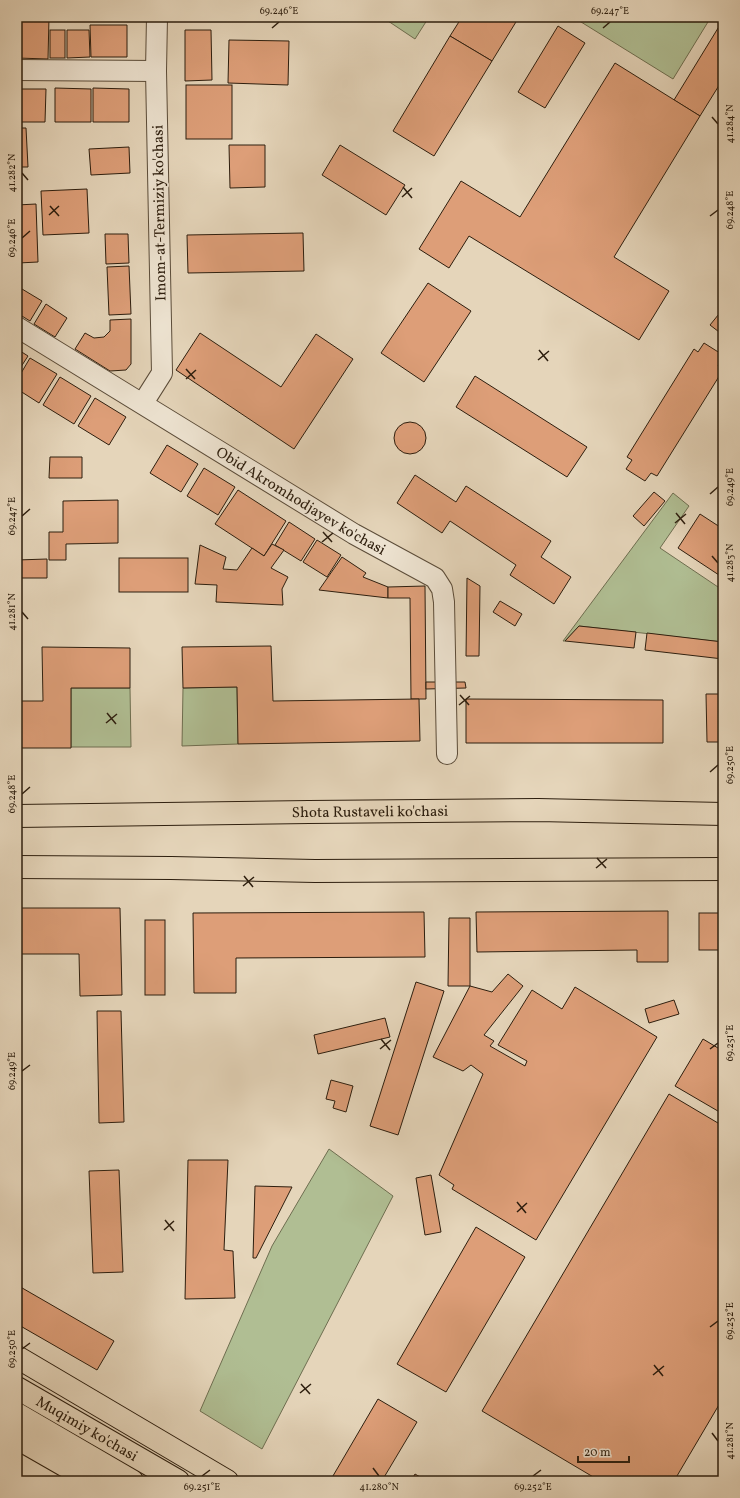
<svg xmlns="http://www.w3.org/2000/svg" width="740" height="1498" font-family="Vollkorn,serif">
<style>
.green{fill:#b0be93;stroke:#6e6e50}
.building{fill:#dd9e78;stroke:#2d1e0e}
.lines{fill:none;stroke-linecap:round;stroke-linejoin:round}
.minor-casing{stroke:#5b4c39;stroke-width:22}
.primary-casing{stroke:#2d1e0e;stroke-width:24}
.minor{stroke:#eee4d2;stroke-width:20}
.primary{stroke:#e5d5ba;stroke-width:22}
.ticks{fill:none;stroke:#2d1e0e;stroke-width:1.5}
.labels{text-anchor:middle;stroke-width:3.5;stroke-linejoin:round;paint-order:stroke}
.street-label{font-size:15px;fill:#2d1e0e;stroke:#eee4d2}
.neatline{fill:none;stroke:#2d1e0e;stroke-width:1.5}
.ticks-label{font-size:10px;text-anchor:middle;fill:#2d1e0e}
</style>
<rect width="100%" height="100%" fill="#e5d5ba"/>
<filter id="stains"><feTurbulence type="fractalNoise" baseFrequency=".005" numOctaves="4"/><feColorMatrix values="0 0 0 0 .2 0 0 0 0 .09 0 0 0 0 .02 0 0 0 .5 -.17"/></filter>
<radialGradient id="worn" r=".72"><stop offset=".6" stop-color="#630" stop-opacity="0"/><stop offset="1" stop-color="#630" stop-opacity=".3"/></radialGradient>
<g class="green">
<path d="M382,17H429L415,39Z"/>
<path d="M573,17H711L673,79Z"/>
<path d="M673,493L689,506L660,548L721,589L723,586V642L579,626L565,641H563Z"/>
<path d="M237,687L238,744L182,746L183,688Z"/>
<path d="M71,688H130L131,747H71Z"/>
<path d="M329,1149L393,1196L262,1449L200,1411L272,1246Z"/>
</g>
<g class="building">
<path d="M17,17H49L48,59L17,58Z"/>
<path d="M462,17H519L492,61L450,36Z"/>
<path d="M723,20V79L700,116L674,100Z"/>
<path d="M90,25H127V57H91Z"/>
<path d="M558,26L585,43L545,108L518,92Z"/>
<rect x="50" y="30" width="15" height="28"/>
<path d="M67,30H89L90,57L67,58Z"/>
<path d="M185,30H211L212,80L185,81Z"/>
<path d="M450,36L492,61L434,156L393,131Z"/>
<path d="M229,40L289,41L288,85L228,83Z"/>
<path d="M615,63L700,116L614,257L669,291L639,340L469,236L449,268L419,249L461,181L520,217Z"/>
<rect x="186" y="85" width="46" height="54"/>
<path d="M55,88L91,89V122H55Z"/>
<path d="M93,88L129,89V122H93Z"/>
<path d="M17,89H46L45,122H17Z"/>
<path d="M17,128H26L28,167H17Z"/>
<path d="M229,145H265V187L230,188Z"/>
<path d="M340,145L405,185L386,215L322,175Z"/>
<path d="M129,147L130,173L91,175L89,149Z"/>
<path d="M87,189L89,233L43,235L41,191Z"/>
<path d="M36,204L38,262L18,263L17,205Z"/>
<path d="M303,233L304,271L188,273L187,235Z"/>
<path d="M105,234H128L129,263L106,264Z"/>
<path d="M129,266L131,314L109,315L107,267Z"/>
<path d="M428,283L471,311L424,382L381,353Z"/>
<path d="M17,286L42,301L30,321L17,313Z"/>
<path d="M46,304L67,318L55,337L34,324Z"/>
<path d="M723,309V335L710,325Z"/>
<path d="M131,319V364L126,370L110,371L75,349L85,333L94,338L104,337L110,331V320Z"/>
<path d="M200,333L281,387L316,334L353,359L294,449L176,370Z"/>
<path d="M704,343L723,355V358L718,366L723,370L657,476L651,473L645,481L626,469L632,460L627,457L694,349L698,352Z"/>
<path d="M17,349L28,356L17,373Z"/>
<path d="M30,358L57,374L39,403L17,389V380Z"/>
<path d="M475,376L587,447L567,477L456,407Z"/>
<path d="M60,377L91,396L74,424L43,405Z"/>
<path d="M95,398L126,417L109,445L78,426Z"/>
<circle cx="410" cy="438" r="16"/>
<path d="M167,445L198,464L181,492L150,473Z"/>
<path d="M50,457H82V478H49Z"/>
<path d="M204,468L235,487L218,515L187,496Z"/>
<path d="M415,475L456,502L466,486L551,541L541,557L571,577L554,604L510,575L516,565L450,521L442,533L397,503Z"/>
<path d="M238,490L286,521L264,556L215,524Z"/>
<path d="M654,492L665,501L644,526L633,516Z"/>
<path d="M118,500V543L66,544V560H49V532H63V501Z"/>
<path d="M700,514L723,529V575L722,577L678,548Z"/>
<path d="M289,522L315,539L301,561L275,545Z"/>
<path d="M317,540L341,555L327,577L303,562Z"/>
<path d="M272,544L284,550L271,568L288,577L282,589L283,605L216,602L217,585L195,584L200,545L226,557L223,569L237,570L252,548L264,556Z"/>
<path d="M342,557L366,573L363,577L388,587V598L319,590Z"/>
<rect x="119" y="558" width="69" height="34"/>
<path d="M47,559V578H17V560Z"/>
<path d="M467,578L480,586L479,656H466Z"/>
<path d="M425,586L426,699H411L410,598H388V587Z"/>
<path d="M500,601L522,614L515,626L493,612Z"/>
<path d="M579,626L636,632L634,648L565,641Z"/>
<path d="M647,633L723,642V659L645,650Z"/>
<path d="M271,646L273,701L419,699L420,741L238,744L237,687L183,688L182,647Z"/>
<path d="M42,647L130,648V688H71V748H17V701H43Z"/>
<path d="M426,682H465L466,688L426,689Z"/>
<path d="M706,694H723V742H707Z"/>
<path d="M466,699L663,700V743H466Z"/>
<path d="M17,908H120L122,995L80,996L79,954H17Z"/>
<path d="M668,911V962H637V950L477,952L476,912Z"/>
<path d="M424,912L425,957L236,958V993H194L193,913Z"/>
<rect x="699" y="913" width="24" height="37"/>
<path d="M449,918H470V986H448Z"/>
<rect x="145" y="920" width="20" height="75"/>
<path d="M508,974L523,986L484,1035L494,1041L490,1046L525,1066L527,1061L498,1045L532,990L562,1009L575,987L657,1037L536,1240L452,1189L454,1185L439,1175L483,1074L471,1065L463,1071L433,1057L470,986L492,992Z"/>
<path d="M416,982L444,991L398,1135L370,1126Z"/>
<path d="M674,1000L679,1014L649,1023L645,1009Z"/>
<path d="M97,1011H121L124,1122L99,1123Z"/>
<path d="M385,1018L390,1037L318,1054L314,1035Z"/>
<path d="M703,1039L723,1051V1114L675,1086Z"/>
<path d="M331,1080L353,1086L346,1112L333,1108L335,1101L326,1099Z"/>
<path d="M669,1094L723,1126V1398L674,1481H600L482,1411Z"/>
<path d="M188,1160H228L224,1250L233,1251L235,1298L185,1299Z"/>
<path d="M119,1170L123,1272L93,1273L89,1171Z"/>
<path d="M431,1175L441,1232L425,1235L416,1178Z"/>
<path d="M255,1186L292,1187L256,1258H253Z"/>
<path d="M476,1227L525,1257L446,1392L397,1364Z"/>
<path d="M17,1285L114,1341L97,1370L17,1324Z"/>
<path d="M378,1399L417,1422L383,1479L387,1481H330Z"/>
<path d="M415,1474L427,1481H411Z"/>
</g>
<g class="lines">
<g class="minor-casing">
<g id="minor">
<path d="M17,70L156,71"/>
<path id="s1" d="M17,327L354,534L435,578L442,589L444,602L447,754"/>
<path d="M143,403L162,373L156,71L157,17"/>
</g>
</g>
<g class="primary-casing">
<g id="primary">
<path id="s2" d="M17,816L309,812L538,810L723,814"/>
<path d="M17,867L171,868L315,871L723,869"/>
<path d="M17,1357L227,1481"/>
<path id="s3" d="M17,1388L178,1481"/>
<path d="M17,1414L132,1481"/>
<path d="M17,1438L92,1481"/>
</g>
</g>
<use href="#minor" class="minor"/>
<use href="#primary" class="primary"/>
</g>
<path class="ticks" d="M272,28L279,22M603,28L610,22M712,117L718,124M22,173L28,180M403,187L412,198M402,197L412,188M50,206L59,216M49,215L59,206M710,216L718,210M22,238L30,231M539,350L548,361M538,360L549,351M186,369L195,379M186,379L196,370M710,494L718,487M676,513L685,524M22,516L30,509M675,523L686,514M323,532L332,542M322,542L333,533M712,556L718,563M22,612L28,619M460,695L469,705M459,705L470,696M107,713L116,724M106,723L117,714M710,772L718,765M22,794L30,787M597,858L606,868M596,868L607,859M244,876L253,887M243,886L254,877M381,1039L390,1050M380,1049L391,1040M710,1049L718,1043M22,1071L30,1065M517,1202L526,1213M517,1212L527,1203M165,1220L174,1231M164,1230L174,1221M710,1327L718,1321M22,1349L30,1343M654,1365L663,1376M653,1375L664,1366M301,1384L310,1394M300,1393L311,1384M712,1433L718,1441M373,1468L379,1476M202,1476L210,1470M533,1476L541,1470"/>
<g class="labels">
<g class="street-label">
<text transform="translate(159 213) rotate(-91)" y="5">Imom-at-Termiziy ko'chasi</text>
<text dy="5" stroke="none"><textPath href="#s1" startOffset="333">Obid Akromhodjayev ko'chasi</textPath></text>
<text dy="5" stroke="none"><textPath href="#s2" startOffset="353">Shota Rustaveli ko'chasi</textPath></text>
<text dy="5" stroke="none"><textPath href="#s3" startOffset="81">Muqimiy ko'chasi</textPath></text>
</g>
</g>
<rect width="740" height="1498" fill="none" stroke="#e5d5ba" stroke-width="44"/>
<path d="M578 1456v6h51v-6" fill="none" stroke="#2d1e0e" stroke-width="2"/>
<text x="584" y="1456" font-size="12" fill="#2d1e0e" stroke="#eee4d2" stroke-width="3" paint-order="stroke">20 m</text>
<rect x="22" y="22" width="696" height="1454" class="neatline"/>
<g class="ticks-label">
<text x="279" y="14">69.246°E</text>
<text x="610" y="14">69.247°E</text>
<text transform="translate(729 124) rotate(-90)" y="4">41.284°N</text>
<text transform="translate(11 173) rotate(-90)" y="4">41.282°N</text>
<text transform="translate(729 210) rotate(-90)" y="4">69.248°E</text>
<text transform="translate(11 238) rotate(-90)" y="4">69.246°E</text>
<text transform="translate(729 487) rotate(-90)" y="4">69.249°E</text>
<text transform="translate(11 516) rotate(-90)" y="4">69.247°E</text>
<text transform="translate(729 563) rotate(-90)" y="4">41.283°N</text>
<text transform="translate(11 612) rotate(-90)" y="4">41.281°N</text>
<text transform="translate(729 765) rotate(-90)" y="4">69.250°E</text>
<text transform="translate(11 794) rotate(-90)" y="4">69.248°E</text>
<text transform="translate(729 1043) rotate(-90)" y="4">69.251°E</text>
<text transform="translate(11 1071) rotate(-90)" y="4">69.249°E</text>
<text transform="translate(729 1321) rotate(-90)" y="4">69.252°E</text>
<text transform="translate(11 1349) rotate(-90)" y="4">69.250°E</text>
<text transform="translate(729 1441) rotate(-90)" y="4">41.281°N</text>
<text x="202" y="1490">69.251°E</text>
<text x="379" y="1490">41.280°N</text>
<text x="533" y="1490">69.252°E</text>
</g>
<rect width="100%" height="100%" filter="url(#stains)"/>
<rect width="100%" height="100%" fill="url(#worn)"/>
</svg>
